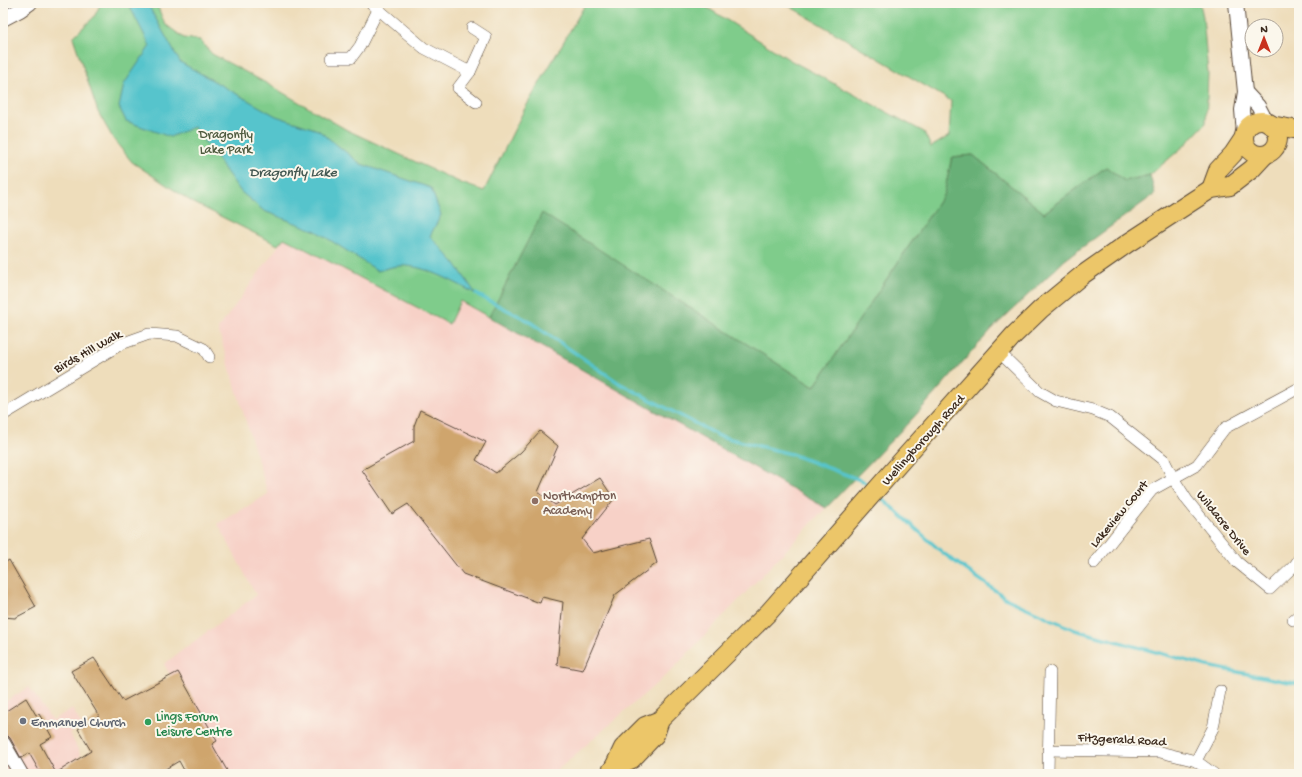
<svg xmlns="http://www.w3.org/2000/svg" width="1302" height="777" font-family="'Gochi Hand',sans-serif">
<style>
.built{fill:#f7d1c7}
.green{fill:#7fcc8b;stroke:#5d7b54}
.forest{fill:#67b077;stroke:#516d4a}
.water{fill:#57c4cc;stroke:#497775}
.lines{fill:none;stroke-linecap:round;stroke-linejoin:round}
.stream{stroke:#57c4cc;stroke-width:3.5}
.building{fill:#cfa56d}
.minor-casing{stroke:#564536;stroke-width:12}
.tertiary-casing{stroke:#564536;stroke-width:16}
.primary-casing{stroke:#564536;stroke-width:20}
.minor{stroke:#fff;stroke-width:11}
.tertiary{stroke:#fff;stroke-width:14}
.primary{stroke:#ecc669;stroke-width:18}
.education-dot{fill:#8d6e63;stroke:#fbf7ec;stroke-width:1.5}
.worship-dot{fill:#6b7280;stroke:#fbf7ec;stroke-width:1.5}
.leisure-dot{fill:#2e9e5b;stroke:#fbf7ec;stroke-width:1.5}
.labels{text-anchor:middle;stroke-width:4;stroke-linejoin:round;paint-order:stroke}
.park-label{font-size:13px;fill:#4f5b3f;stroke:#fbf7ec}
.street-label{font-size:13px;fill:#3b2a1e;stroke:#fbf7ec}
.education-label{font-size:13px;fill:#785e54;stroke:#fbf7ec;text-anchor:start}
.leisure-label{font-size:13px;fill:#27864d;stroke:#fbf7ec;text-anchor:start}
.worship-label{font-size:13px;fill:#5b616d;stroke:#fbf7ec;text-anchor:start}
.water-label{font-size:14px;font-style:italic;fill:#435852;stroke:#fbf7ec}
</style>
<rect width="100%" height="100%" fill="#fbf7ec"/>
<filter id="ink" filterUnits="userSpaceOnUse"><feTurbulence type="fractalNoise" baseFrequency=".025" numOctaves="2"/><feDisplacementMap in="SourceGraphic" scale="8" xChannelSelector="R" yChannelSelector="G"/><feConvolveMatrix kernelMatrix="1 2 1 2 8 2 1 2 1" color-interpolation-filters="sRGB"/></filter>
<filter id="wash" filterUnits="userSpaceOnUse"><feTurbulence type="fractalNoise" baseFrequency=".012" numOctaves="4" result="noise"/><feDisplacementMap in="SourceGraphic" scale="16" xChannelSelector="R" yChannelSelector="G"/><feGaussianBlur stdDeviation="0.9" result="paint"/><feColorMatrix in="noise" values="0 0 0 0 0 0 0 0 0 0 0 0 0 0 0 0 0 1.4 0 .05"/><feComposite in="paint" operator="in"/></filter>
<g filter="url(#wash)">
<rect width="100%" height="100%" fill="#edb"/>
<g class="built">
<path d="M284,238L449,324L460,301L826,508L672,670L553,774H225L164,664L256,595L218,524L268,494L218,329Z"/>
<path d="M29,687L52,720L72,709L82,725L70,733L81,756L51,774H3V703Z"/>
</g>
<path class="green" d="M101,3H156L165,24L184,38L200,40L212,54L266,83L347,130L461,183L484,191L524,110L586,3H700L790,60L924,132L931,147L949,136L951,101L784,3H1200L1203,17L1208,73L1206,123L1185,145L1150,175L1125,181L1106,167L1044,213L973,155L952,157L944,194L814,387L542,214L489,317L460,301L449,324L284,238L278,245L192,202L132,162L114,140L98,112L73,37L94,17Z"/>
<path class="forest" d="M973,155L1044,213L1106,167L1125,181L1150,175L1155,194L1065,260L992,329L915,416L826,508L489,317L542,213L814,387L944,194L952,157Z"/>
<path class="water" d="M128,3H147L180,62L276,116L318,130L361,164L431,188L441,215L430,236L454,262L476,294C456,283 423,264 400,266C393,266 385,269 378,271L316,231L264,211L241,192L194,127L170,137L126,121L119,107L124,84L150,46Z"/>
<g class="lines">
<g class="stream">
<path d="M476,294L527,320L619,383L719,436L791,454L863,481L871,488"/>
<path d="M878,495L943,553L1007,599L1075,630L1207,666L1299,684"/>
</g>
</g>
<g id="blocks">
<g class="building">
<path d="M420,410L486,442L476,460L496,473L521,452L540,431L558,446L538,492L555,505L600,478L614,499L582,539L593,553L649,539L657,563L615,595L583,670L557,665L563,602L542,597L540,603L463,574L408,504L392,514L362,470L414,441V426Z"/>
<path d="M9,560L36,607L15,618L3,617V564Z"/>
<path d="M94,658L123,701L178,672L217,741L212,744L229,774H186L179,761L157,774H41L29,753L21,758L10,738L7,735H3V713L26,698L36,715L39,714L52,737L40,744L56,773L91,751L78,729L99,716L71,671Z"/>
</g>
</g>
</g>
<g filter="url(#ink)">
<use href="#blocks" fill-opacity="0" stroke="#564536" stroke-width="1"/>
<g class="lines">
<g class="minor-casing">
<g id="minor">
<path d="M371,3L424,48L470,72"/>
<path d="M472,28L486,37L470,72L458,88L476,102"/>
<path d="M331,58H351L360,46L378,10"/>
<path d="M999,352L1040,392L1056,401L1093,410L1110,417L1164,460L1173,478L1187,500L1237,562L1270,589L1295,565L1299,559"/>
<path d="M3,415L121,344L149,334L177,336L204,349L209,357"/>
<path d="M1094,563L1152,490L1197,465L1225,428L1299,388"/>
<path d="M1293,620L1299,615"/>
<path d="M1048,750L1160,752L1196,761L1214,774"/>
<path d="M1196,761L1213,728L1220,691"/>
<path d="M1048,774L1050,672"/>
</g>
</g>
<g class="tertiary-casing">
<g id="tertiary">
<path d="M1236,3L1245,92L1242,110L1244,133"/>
<path d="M3,19L20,10L30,3"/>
<path d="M1245,92L1258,106L1267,123"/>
<path d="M3,743L21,774"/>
</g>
</g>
<g class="primary-casing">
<g id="primary">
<circle cx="1261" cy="138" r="17"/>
<path d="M1271,125L1299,130"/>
<path d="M1211,189L1218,170L1233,154L1243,139"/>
<path d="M614,767L623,748L645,726L660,720L769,612L905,457L1014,335L1041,309L1081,276L1128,243L1211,189L1230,186L1252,169L1265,155"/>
<path d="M611,771L614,767L632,759L652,738L655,735L660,720"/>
</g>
</g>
<use href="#minor" class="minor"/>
<use href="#tertiary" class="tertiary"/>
<use href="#primary" class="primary"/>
</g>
</g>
<circle class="education-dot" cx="535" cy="501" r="4"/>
<circle class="worship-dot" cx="23" cy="721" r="4"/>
<circle class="leisure-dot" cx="148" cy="722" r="4"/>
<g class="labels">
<g class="park-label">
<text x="226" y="138">Dragonfly<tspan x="226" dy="15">Lake Park</tspan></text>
</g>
<g class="street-label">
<text transform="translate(87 350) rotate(-29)" y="5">Birds Hill Walk</text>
<text transform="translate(922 439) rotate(-48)" y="5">Wellingborough Road</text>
<text transform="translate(1118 513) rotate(-50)" y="5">Lakeview Court</text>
<text transform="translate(1225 522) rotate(51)" y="5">Wildacre Drive</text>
<text transform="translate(1122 738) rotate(3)" y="5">Fitzgerald Road</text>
</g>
<g class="education-label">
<text x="543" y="499">Northampton<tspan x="543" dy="15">Academy</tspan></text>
</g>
<g class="leisure-label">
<text x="156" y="720">Lings Forum<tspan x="156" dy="15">Leisure Centre</tspan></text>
</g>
<g class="worship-label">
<text x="31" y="726">Emmanuel Church</text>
</g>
<g class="water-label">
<text x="293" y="176">Dragonfly Lake</text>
</g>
</g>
<rect width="1302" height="777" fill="none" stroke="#fbf7ec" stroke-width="16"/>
<g transform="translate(1264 38)"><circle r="19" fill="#fbf7ec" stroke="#aea59a"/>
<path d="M0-3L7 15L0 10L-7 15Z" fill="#c8321e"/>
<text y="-6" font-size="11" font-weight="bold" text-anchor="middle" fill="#3b2a1e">N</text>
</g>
</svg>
